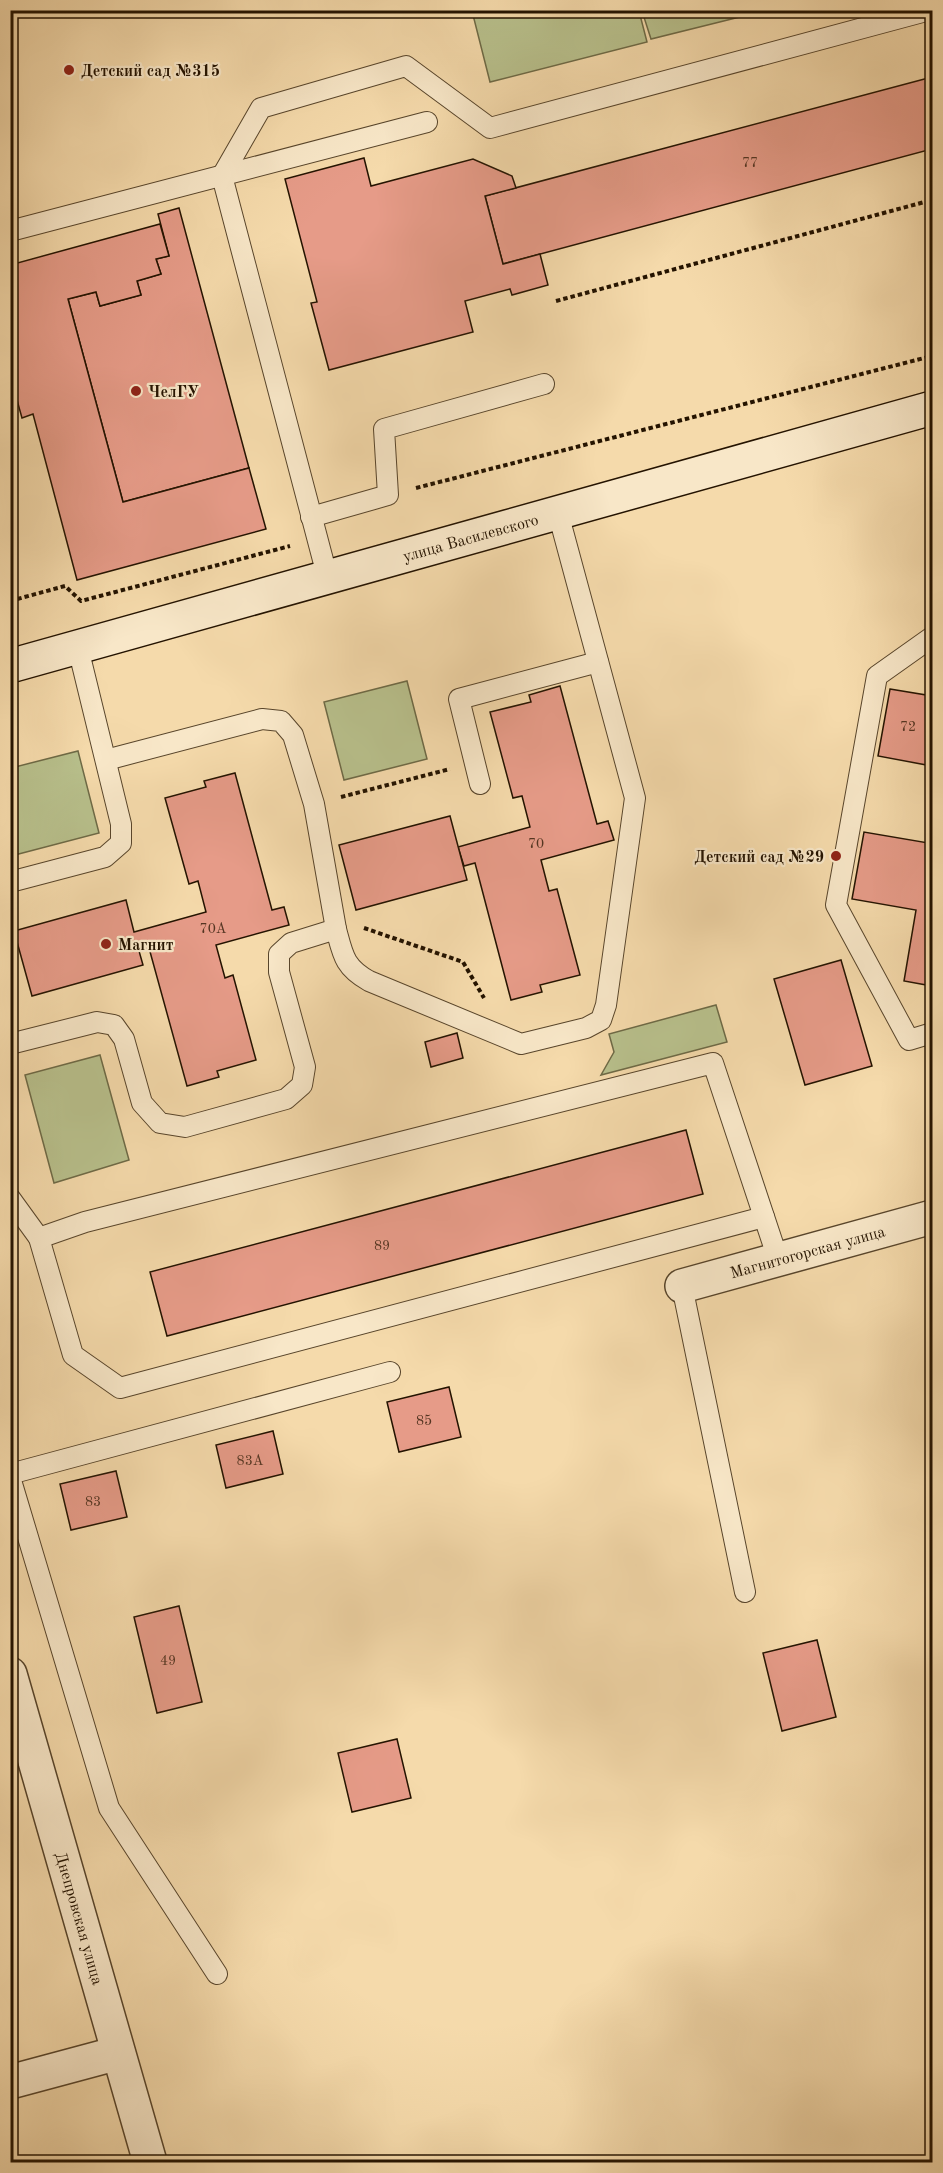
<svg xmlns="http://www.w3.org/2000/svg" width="943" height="2173" font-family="'Old Standard TT',serif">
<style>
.green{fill:#b8c08c;stroke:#6e6a46;stroke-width:1.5}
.building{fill:#e69b88;stroke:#241300;stroke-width:1.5}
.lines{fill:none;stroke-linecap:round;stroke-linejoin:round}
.lane-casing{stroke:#58452b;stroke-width:22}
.street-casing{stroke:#58452b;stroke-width:36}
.secondary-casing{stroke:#241300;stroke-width:36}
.path{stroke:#241300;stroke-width:4;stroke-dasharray:4.5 3;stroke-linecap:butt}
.lane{stroke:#f8e7c8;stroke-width:20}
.street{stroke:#f8e7c8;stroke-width:33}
.secondary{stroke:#f8e7c8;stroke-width:33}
.poi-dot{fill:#8f2418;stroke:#f8e7c8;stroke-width:2}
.labels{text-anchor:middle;stroke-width:4.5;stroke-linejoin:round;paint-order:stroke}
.number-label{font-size:14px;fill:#543522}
.poi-label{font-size:16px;font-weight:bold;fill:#241300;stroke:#f8e7c8;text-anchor:start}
.street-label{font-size:16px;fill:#241300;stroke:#f8e7c8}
</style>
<rect width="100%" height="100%" fill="#f5daab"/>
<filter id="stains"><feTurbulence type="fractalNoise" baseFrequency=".00333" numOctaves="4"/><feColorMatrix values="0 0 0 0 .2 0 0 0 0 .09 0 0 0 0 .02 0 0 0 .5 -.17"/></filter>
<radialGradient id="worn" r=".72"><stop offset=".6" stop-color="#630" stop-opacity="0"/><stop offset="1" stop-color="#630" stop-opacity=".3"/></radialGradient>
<g class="green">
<path d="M472,11H639L647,42L490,82Z"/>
<path d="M642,11V10L764,11L651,39Z"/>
<path d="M407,681L427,759L344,780L324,702Z"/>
<path d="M78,751L99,833L11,856V768Z"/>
<path d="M716,1005L727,1042L601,1075L614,1052L609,1034Z"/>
<path d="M100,1055L129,1160L54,1183L25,1075Z"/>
</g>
<g class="building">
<path d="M932,77V149L503,264L485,196Z"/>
<path d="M364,158L371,186L473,159L512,176L516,188L485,196L503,264L540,254L548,285L512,295L510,289L465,301L473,332L329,370L311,303L317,302L285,179Z"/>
<path d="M179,208L249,468L123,502L68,299L96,292L100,306L141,295L137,281L161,274L156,259L169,256L158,214Z"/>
<path d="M160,224L169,256L156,259L161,274L137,281L141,295L100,306L96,292L68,299L123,502L249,468L266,529L77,580L33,414L22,418L10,375V265Z"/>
<path d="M560,686L597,824L608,821L614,840L541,860L549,891L557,889L580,975L540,985L542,992L511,1000L475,863L464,866L458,847L530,827L522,796L513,798L490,712L531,702L529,695Z"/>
<path d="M890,689L932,696V766L878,756Z"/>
<path d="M235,773L272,910L284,907L289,925L216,945L225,978L233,975L256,1060L217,1071L219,1077L187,1086L149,948L139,951L143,965L32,996L14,931L126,900L134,932L206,912L198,881L189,884L165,798L206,787L204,781Z"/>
<path d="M450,816L467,880L356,910L339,845Z"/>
<path d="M932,818V986L904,981L916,910L852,899L864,832L928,843Z"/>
<path d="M841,960L872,1066L805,1085L774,979Z"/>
<path d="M457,1033L463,1058L431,1067L425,1042Z"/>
<path d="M686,1130L703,1194L167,1336L150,1272Z"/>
<path d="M449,1387L461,1437L399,1452L387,1402Z"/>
<path d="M273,1431L283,1474L226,1488L216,1445Z"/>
<path d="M116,1471L127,1517L71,1530L60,1484Z"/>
<path d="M179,1606L202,1702L157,1713L134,1617Z"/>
<path d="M817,1640L836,1717L782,1731L763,1653Z"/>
<path d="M397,1739L411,1798L352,1812L338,1753Z"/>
<path d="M10,2133L16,2153L10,2155Z"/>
</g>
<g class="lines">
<g class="lane-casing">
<g id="lane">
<path d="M10,231L427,122"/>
<path d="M311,517L388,495L384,429L544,384"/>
<path d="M328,579L222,176L261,108L406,66L490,128L930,10"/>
<path d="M932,637L877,676L836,905L909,1040L932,1033"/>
<path d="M106,760L262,719L281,721L293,735L314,804L336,929"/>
<path d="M480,784L459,699L598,662"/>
<path d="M10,882L105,857L121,843V824L78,648"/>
<path d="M10,1044L97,1022L114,1025L124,1039L142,1103L160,1123L185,1127L286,1099L302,1085L305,1067L279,972V954L291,943L336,929C343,955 344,967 369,981L521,1044L586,1028L601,1020L606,1005L635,798L558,513"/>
<path d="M10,1198L39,1238L85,1222L713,1063L778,1259"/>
<path d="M39,1238L73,1355L120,1388L764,1217"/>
<path d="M682,1286L745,1592"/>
<path d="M10,1474L390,1372"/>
<path d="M10,1477L109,1808L217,1974"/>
</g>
</g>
<g class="street-casing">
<g id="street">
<path id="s1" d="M682,1286L932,1217"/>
<path id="s2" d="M10,1674L150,2162"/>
<path d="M10,2082L118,2053"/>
</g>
</g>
<g class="secondary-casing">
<g id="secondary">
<path id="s3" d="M10,666L932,408"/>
</g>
</g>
<g class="path">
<path d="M556,301L932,200"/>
<path d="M416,488L932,356"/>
<path d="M10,601L65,586L81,601L290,546"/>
<path d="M341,797L450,769"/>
<path d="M364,928L463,962L484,998"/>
</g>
<use href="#lane" class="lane"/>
<use href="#street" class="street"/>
<use href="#secondary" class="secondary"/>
</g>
<g class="poi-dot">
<circle cx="69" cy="70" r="6"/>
<circle cx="136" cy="391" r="6"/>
<circle cx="836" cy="856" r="6"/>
<circle cx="106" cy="944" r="6"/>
</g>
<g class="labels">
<g class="number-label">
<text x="750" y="167">77</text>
<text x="908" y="731">72</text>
<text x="536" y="848">70</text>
<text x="213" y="933">70А</text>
<text x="382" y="1250">89</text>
<text x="424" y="1425">85</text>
<text x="250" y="1465">83А</text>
<text x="93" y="1506">83</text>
<text x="168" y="1665">49</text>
</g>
<g class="poi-label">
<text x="81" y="76">Детский сад №315</text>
<text x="148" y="397">ЧелГУ</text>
<text x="824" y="862" text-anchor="end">Детский сад №29</text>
<text x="118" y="950">Магнит</text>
</g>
<g class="street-label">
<text dy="6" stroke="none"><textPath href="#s3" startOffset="478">улица Василевского</textPath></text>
<text dy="6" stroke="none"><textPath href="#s1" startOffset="130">Магнитогорская улица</textPath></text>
<text dy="6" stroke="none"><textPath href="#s2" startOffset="254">Днепровская улица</textPath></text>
</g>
</g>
<rect width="943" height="2173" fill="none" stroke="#f5daab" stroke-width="36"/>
<rect x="12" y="12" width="919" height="2149" fill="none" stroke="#241300" stroke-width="3"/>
<rect x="18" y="18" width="907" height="2137" fill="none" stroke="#241300" stroke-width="1.5"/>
<rect width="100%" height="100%" filter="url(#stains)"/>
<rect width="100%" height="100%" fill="url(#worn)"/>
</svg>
